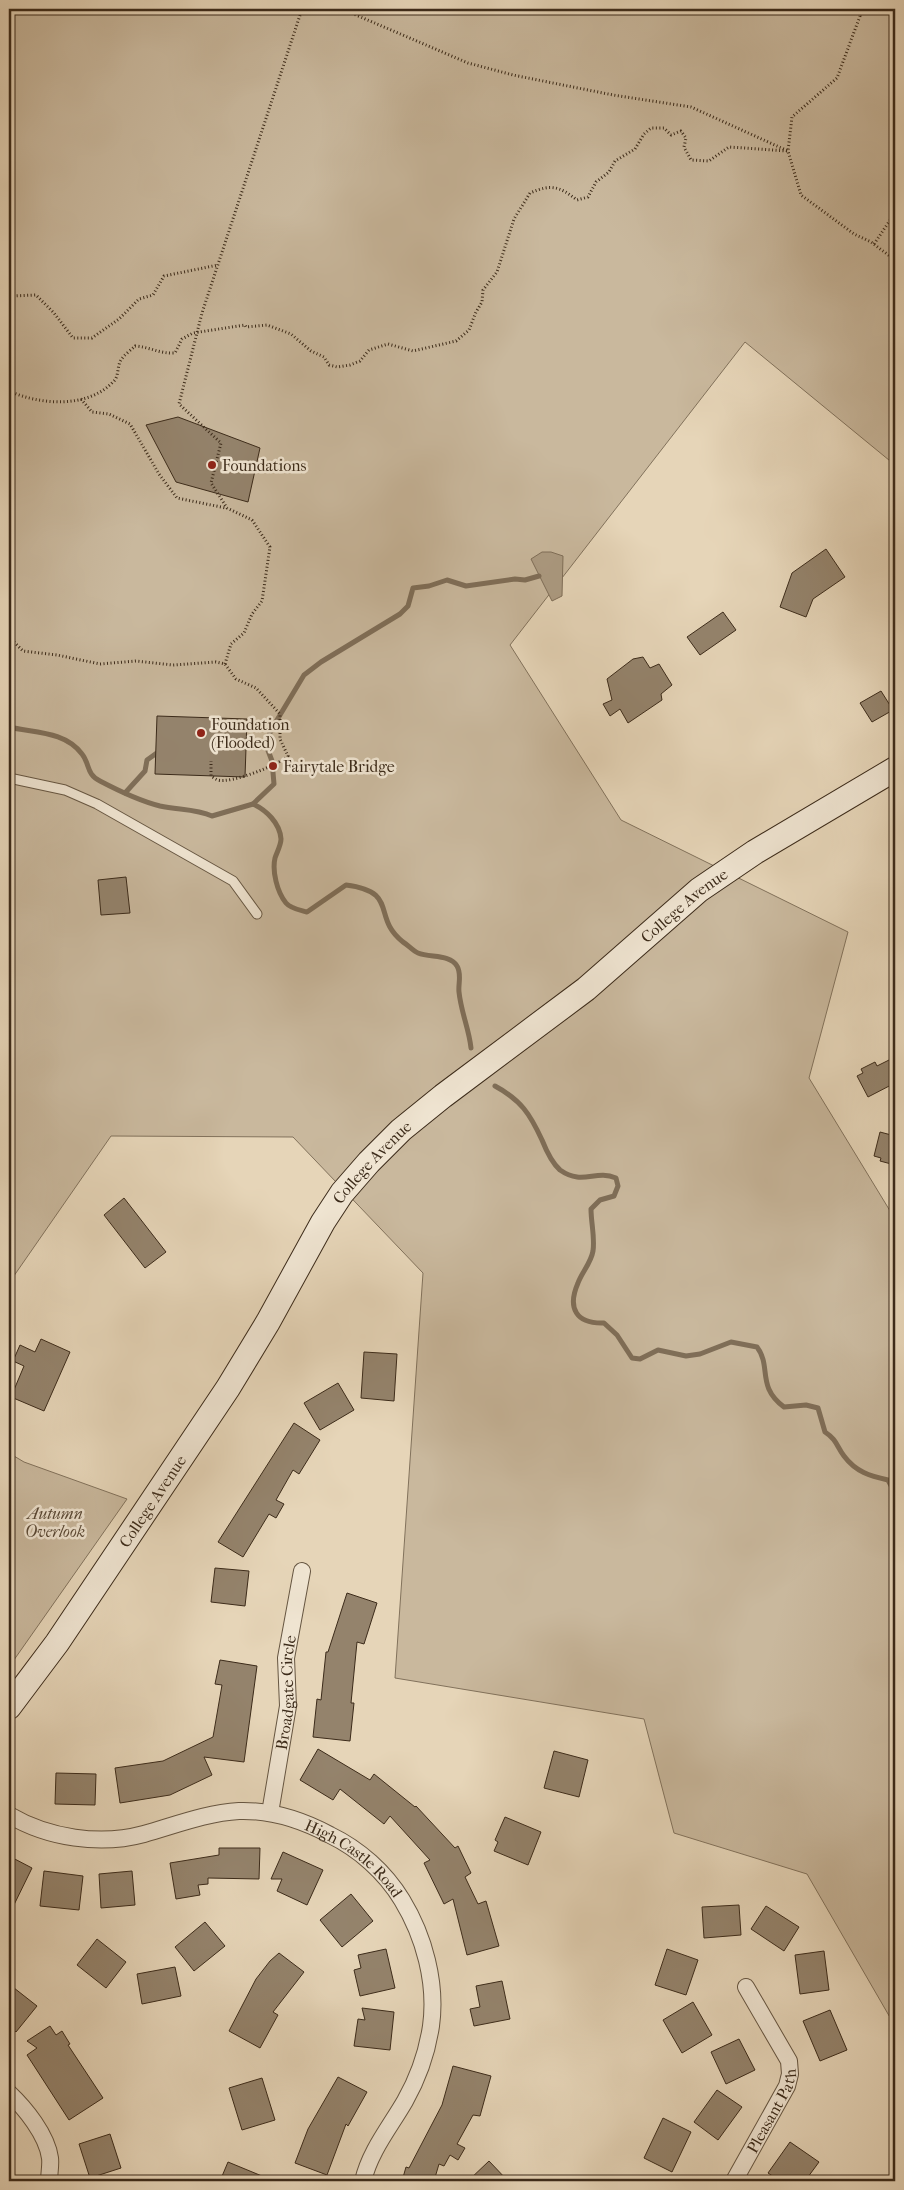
<svg xmlns="http://www.w3.org/2000/svg" width="904" height="2190" font-family="'IM FELL French Canon',serif">
<style>
.green{fill:#c9b89d;stroke:#82725c}
.water{fill:#ac9b82;stroke:#7f6e58}
.lines{fill:none;stroke-linecap:round;stroke-linejoin:round}
.stream{stroke:#7f6e58;stroke-width:5}
.building{fill:#94836c;stroke:#3c2b1a}
.lane-casing{stroke:#665642;stroke-width:11}
.street-casing{stroke:#665642;stroke-width:18}
.secondary-casing{stroke:#3c2b1a;stroke-width:26}
.path{stroke:#3c2b1a;stroke-width:3;stroke-dasharray:1 2.5;stroke-linecap:butt}
.lane{stroke:#efe4d1;stroke-width:9}
.street{stroke:#efe4d1;stroke-width:16}
.secondary{stroke:#efe4d1;stroke-width:24}
.poi-dot{fill:#8f2418;stroke:#efe4d1;stroke-width:2}
.labels{text-anchor:middle;stroke-width:5;stroke-linejoin:round;paint-order:stroke}
.poi-label{font-size:16px;fill:#3c2b1a;stroke:#efe4d1;text-anchor:start}
.street-label{font-size:16px;fill:#3c2b1a;stroke:#efe4d1}
.park-label{font-size:16px;font-style:italic;fill:#584734;stroke:#efe4d1}
</style>
<rect width="100%" height="100%" fill="#e6d5b8"/>
<filter id="stains"><feTurbulence type="fractalNoise" baseFrequency=".004" numOctaves="4"/><feColorMatrix values="0 0 0 0 .2 0 0 0 0 .09 0 0 0 0 .02 0 0 0 .5 -.17"/></filter>
<radialGradient id="worn" r=".72"><stop offset=".6" stop-color="#630" stop-opacity="0"/><stop offset="1" stop-color="#630" stop-opacity=".3"/></radialGradient>
<g class="green">
<path d="M9,9H895V465L745,342L510,645L621,820L848,932L809,1078L895,1219V2026L807,1874L674,1833L644,1719L395,1678L423,1273L293,1137L111,1136L9,1283Z"/>
<path d="M9,1453L24,1462L127,1499L9,1667Z"/>
</g>
<path class="water" d="M542,552H551L563,556L562,596L552,601L531,559Z"/>
<g class="lines">
<g class="stream">
<path d="M9,727C34,733 65,731 82,754C90,764 86,774 100,781C119,791 140,801 160,806C178,810 196,809 212,816L253,804C266,810 280,823 281,839C281,845 277,852 275,858C272,871 277,892 286,903C291,909 300,910 307,912L346,885C400,892 371,917 403,942C408,945 413,951 418,953C430,958 450,954 457,966C462,974 458,984 459,992C461,1012 469,1029 471,1048"/>
<path d="M241,747L266,745"/>
<path d="M125,793L145,771L147,760L161,750"/>
<path d="M253,804L274,784L272,761L266,745L271,730L304,675L321,662L400,614L408,606L413,588L429,586L447,580L466,586L515,579L525,580L539,576"/>
<path d="M495,1086C521,1100 530,1114 542,1140C546,1150 552,1163 560,1170C583,1186 595,1169 616,1178L618,1186L614,1196L600,1200L591,1209C591,1223 595,1237 593,1251C591,1263 582,1272 578,1283C567,1308 576,1324 604,1323L617,1335L632,1358L640,1359L658,1350L686,1356L700,1354L731,1342L757,1347C772,1367 756,1386 784,1407L806,1405L818,1408L825,1432C837,1440 836,1445 844,1456C856,1472 870,1476 888,1480L895,1493"/>
<path d="M895,1497V1516"/>
</g>
</g>
<g class="building">
<path d="M178,417L260,448L248,502L176,482L146,425Z"/>
<path d="M826,549L845,577L813,599L806,617L780,607L792,573Z"/>
<path d="M723,612L736,630L700,655L687,637Z"/>
<path d="M643,657L650,668L659,664L672,685L661,694L662,700L628,723L620,709L610,716L603,704L612,700L607,679L633,659Z"/>
<path d="M881,691L893,710L872,722L860,703Z"/>
<path d="M157,716L247,719L245,777L155,774Z"/>
<path d="M126,877L130,913L101,915L98,880Z"/>
<path d="M891,1059L895,1067V1083L868,1097L857,1076L863,1073L861,1069L875,1062L877,1066Z"/>
<path d="M880,1132L895,1136V1165L880,1161L881,1158L874,1156Z"/>
<path d="M124,1198L166,1252L145,1268L104,1215Z"/>
<path d="M41,1339L70,1352L44,1411L11,1397L24,1366L13,1361L20,1345L35,1352Z"/>
<path d="M364,1352L397,1354L394,1401L361,1398Z"/>
<path d="M338,1383L354,1410L320,1430L304,1403Z"/>
<path d="M294,1423L320,1440L299,1474L293,1470L276,1500L284,1504L276,1518L269,1514L243,1557L218,1542Z"/>
<path d="M215,1568L249,1571L245,1606L211,1602Z"/>
<path d="M347,1593L377,1603L364,1644L357,1642L351,1703H354L350,1741L313,1737L317,1699L321,1700L326,1652H328Z"/>
<path d="M220,1660L257,1666L244,1762L204,1757L212,1775L170,1795L120,1803L115,1768L163,1761L213,1737L222,1685L215,1684Z"/>
<path d="M318,1749L370,1780L374,1774L415,1807L416,1806L455,1848L458,1846L471,1873L465,1877L478,1904L486,1901L499,1946L467,1955L453,1899L444,1904L424,1863L430,1860L390,1816L384,1824L340,1789L333,1800L300,1780Z"/>
<path d="M554,1751L588,1760L579,1797L544,1788Z"/>
<path d="M56,1773L96,1774L95,1805L55,1804Z"/>
<path d="M505,1817L541,1832L528,1865L494,1851L498,1842L495,1840Z"/>
<path d="M219,1848H260L259,1879L208,1878V1884L198,1885L200,1895L176,1899L170,1863L219,1855Z"/>
<path d="M283,1852L323,1870L307,1905L277,1891L282,1879H271Z"/>
<path d="M9,1856L32,1868L9,1915Z"/>
<path d="M44,1871L83,1876L79,1910L40,1906Z"/>
<path d="M132,1871L135,1905L101,1908L99,1874Z"/>
<path d="M351,1894L373,1921L342,1947L320,1920Z"/>
<path d="M739,1905L741,1935L704,1938L702,1907Z"/>
<path d="M766,1906L799,1927L784,1951L751,1929Z"/>
<path d="M205,1922L225,1946L194,1971L175,1947Z"/>
<path d="M97,1939L126,1962L106,1988L77,1965Z"/>
<path d="M386,1949L395,1988L360,1996L354,1970L361,1968L358,1955Z"/>
<path d="M667,1949L698,1960L686,1995L655,1985Z"/>
<path d="M824,1951L829,1990L800,1994L795,1955Z"/>
<path d="M279,1953L304,1972L273,2012L278,2015L260,2048L229,2031L256,1979L270,1961Z"/>
<path d="M175,1967L181,1996L142,2004L137,1974Z"/>
<path d="M502,1981L510,2019L474,2026L470,2009L480,2007L476,1986Z"/>
<path d="M9,1984L37,2006L16,2032L9,2026Z"/>
<path d="M693,2002L712,2035L682,2053L663,2020Z"/>
<path d="M362,2008L394,2012L390,2050L354,2046L358,2019L365,2020Z"/>
<path d="M830,2010L847,2050L820,2061L803,2021Z"/>
<path d="M50,2026L56,2035L62,2031L70,2044L68,2045L103,2098L69,2120L27,2055L37,2048L27,2041Z"/>
<path d="M739,2039L755,2070L726,2084L711,2052Z"/>
<path d="M453,2066L491,2076L480,2116L473,2115L457,2144L465,2148L458,2160L450,2155L444,2166L439,2164L434,2181H402L406,2167L409,2168L442,2105Z"/>
<path d="M338,2077L367,2092L348,2126L346,2124L327,2175L295,2163L308,2129Z"/>
<path d="M262,2078L275,2120L242,2130L229,2088Z"/>
<path d="M717,2090L742,2107L718,2140L694,2122Z"/>
<path d="M663,2118L691,2132L672,2172L644,2158Z"/>
<path d="M110,2134L121,2168L90,2178L79,2144Z"/>
<path d="M790,2142L819,2162L805,2181H780L768,2173Z"/>
<path d="M489,2161L508,2181H468Z"/>
<path d="M228,2162L274,2181H220Z"/>
</g>
<g class="lines">
<g class="lane-casing">
<path id="lane" d="M9,778L65,790L97,804L233,881L257,914"/>
</g>
<g class="street-casing">
<g id="street">
<path id="s1" d="M270,1813L288,1706L286,1658L302,1571"/>
<path id="s2" d="M9,1815C48,1838 100,1846 144,1834C176,1825 206,1813 239,1811C271,1810 302,1820 330,1835C359,1849 385,1872 402,1900C424,1936 437,1983 431,2026C427,2053 418,2078 405,2101C390,2127 370,2151 363,2181"/>
<path d="M9,2093C25,2108 47,2135 50,2158C51,2165 49,2174 49,2181"/>
<path id="s3" d="M734,2181L787,2086L790,2074L789,2061L746,1987"/>
</g>
</g>
<g class="secondary-casing">
<g id="secondary">
<path id="s4" d="M9,1707L57,1643L228,1388L268,1322L323,1222L342,1193L369,1162L401,1130L443,1096L586,989L699,890L755,852L895,769"/>
</g>
</g>
<g class="path">
<path d="M342,9L468,63L513,75L613,95L691,107L788,151L801,195L854,234L871,242L895,260"/>
<path d="M874,244L895,213"/>
<path d="M9,301L12,296L36,295L54,313L73,338H92L119,319L139,299L153,295L164,276L218,265"/>
<path d="M9,391C40,405 88,409 114,381C119,376 117,366 121,360C124,355 131,350 135,346C150,347 160,354 175,353L182,339L193,333L245,325L246,327L267,325L291,334L311,351L324,357L329,365L337,367L350,365L360,361L369,350L388,344L413,351L456,341L469,330L476,312L482,302L483,290L497,272L514,219L530,193C551,184 559,186 577,200L588,197L596,182L609,172L615,161L635,149L644,134L651,128H664L671,135L681,131L686,138L684,147L691,160L709,161L729,147L788,151L792,117L837,78L860,16L857,9"/>
<path d="M81,399L92,412L109,414L130,424L159,474L177,498L226,508"/>
<path d="M9,637L23,651L57,655L100,664L136,661L173,665L216,662L225,664L236,679L256,688L280,714V739L288,756C279,765 230,784 218,780C215,779 213,777 211,776V761"/>
<path d="M225,664L231,644L244,633L252,614L262,601L270,547L252,520L227,508L211,483L221,443L179,404L202,313L302,9"/>
</g>
<use href="#lane" class="lane"/>
<use href="#street" class="street"/>
<use href="#secondary" class="secondary"/>
</g>
<g class="poi-dot">
<circle cx="212" cy="465" r="5"/>
<circle cx="201" cy="733" r="5"/>
<circle cx="273" cy="766" r="5"/>
</g>
<g class="labels">
<g class="poi-label">
<text x="222" y="471">Foundations</text>
<text x="211" y="730">Foundation<tspan x="211" dy="18">(Flooded)</tspan></text>
<text x="283" y="772">Fairytale Bridge</text>
</g>
<g class="street-label">
<text dy="6" stroke="none"><textPath href="#s4" startOffset="1061">College Avenue</textPath></text>
<text dy="6" stroke="none"><textPath href="#s4" startOffset="656">College Avenue</textPath></text>
<text dy="6" stroke="none"><textPath href="#s4" startOffset="251">College Avenue</textPath></text>
<text dy="6" stroke="none"><textPath href="#s1" startOffset="122">Broadgate Circle</textPath></text>
<text dy="6" stroke="none"><textPath href="#s2" startOffset="366">High Castle Road</textPath></text>
<text dy="6" stroke="none"><textPath href="#s3" startOffset="80">Pleasant Path</textPath></text>
</g>
<g class="park-label">
<text x="55" y="1519">Autumn<tspan x="55" dy="18">Overlook</tspan></text>
</g>
</g>
<rect width="904" height="2190" fill="none" stroke="#e6d5b8" stroke-width="30"/>
<rect x="10" y="10" width="884" height="2170" fill="none" stroke="#3c2b1a" stroke-width="2.5"/>
<rect x="15" y="15" width="874" height="2160" fill="none" stroke="#3c2b1a"/>
<rect width="100%" height="100%" filter="url(#stains)"/>
<rect width="100%" height="100%" fill="url(#worn)"/>
</svg>
